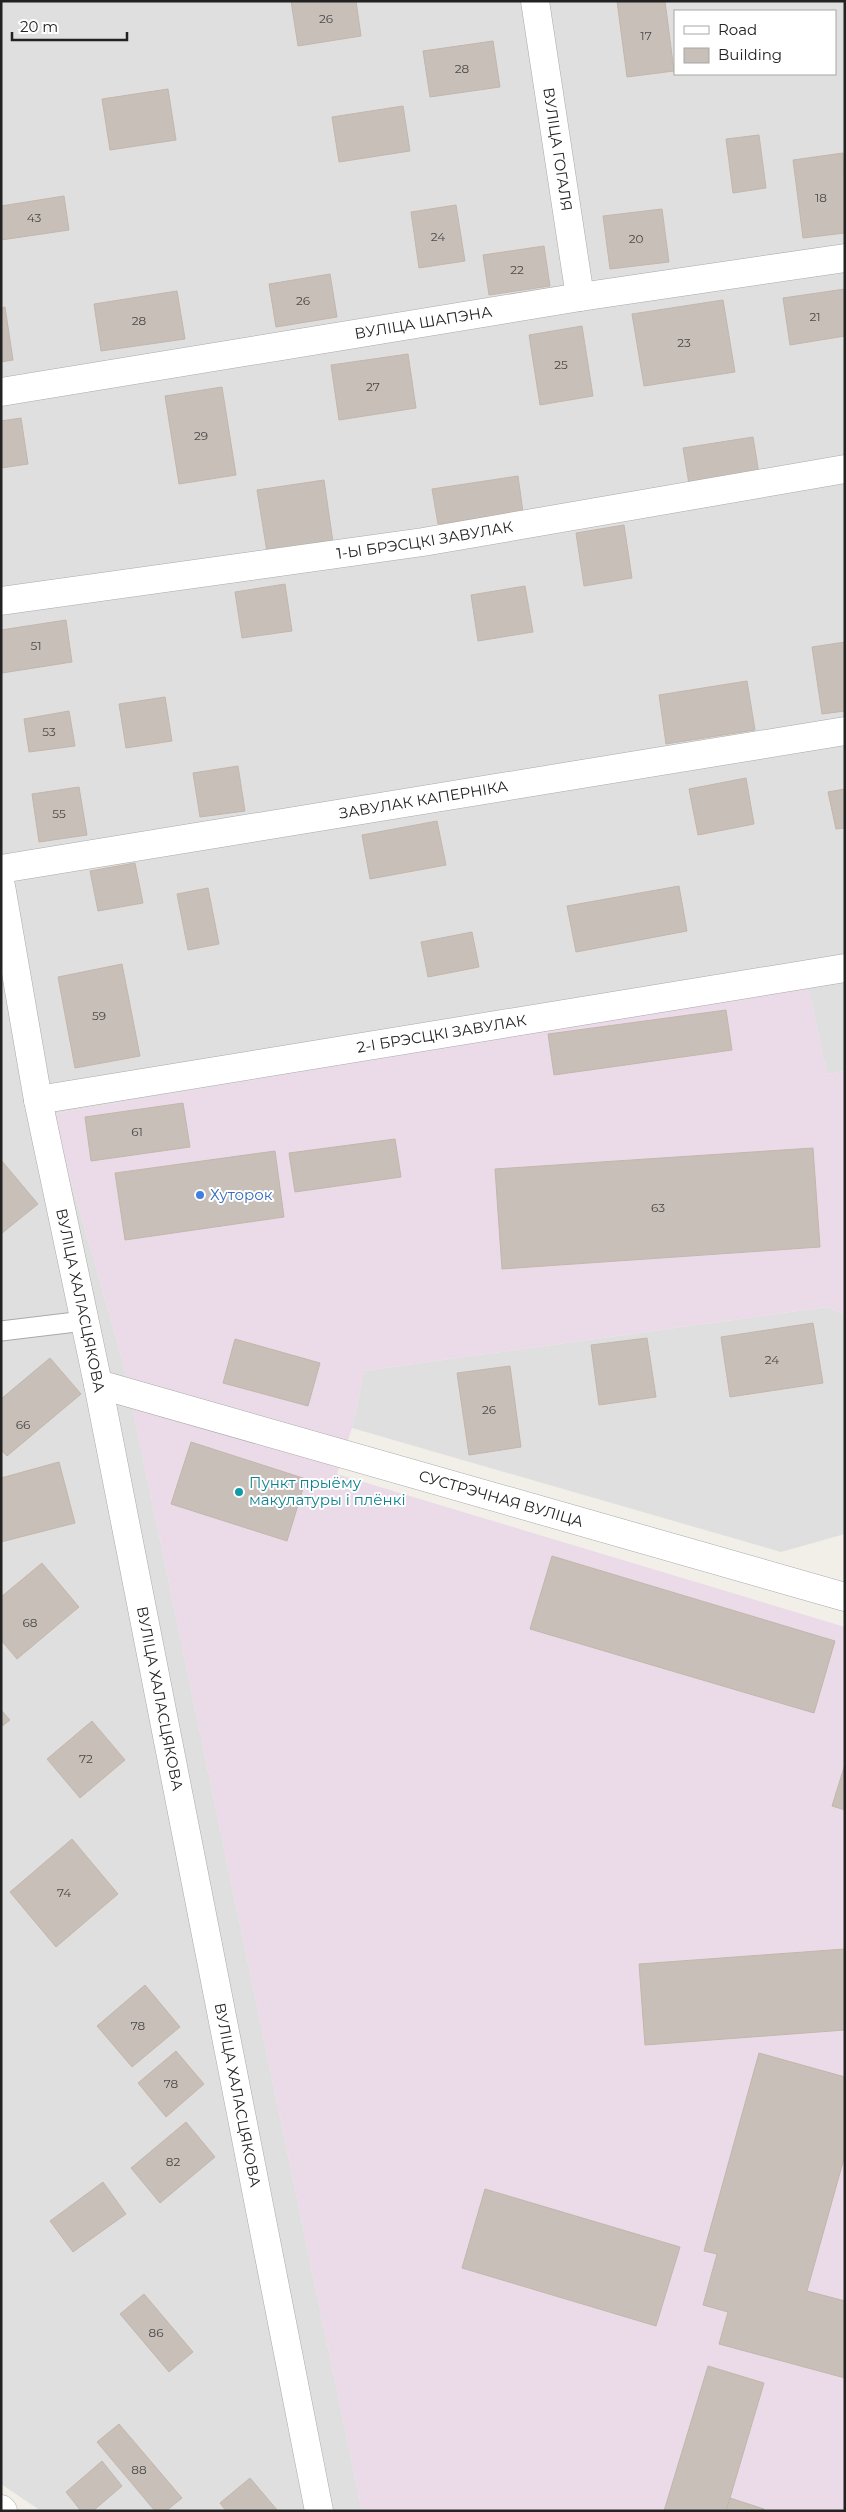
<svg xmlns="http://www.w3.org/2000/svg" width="846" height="2512" font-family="Montserrat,sans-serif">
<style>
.residential{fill:#e0dfdf;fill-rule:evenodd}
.industrial{fill:#ebdbe8}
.building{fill:#c7bfb8;stroke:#c4b6ab}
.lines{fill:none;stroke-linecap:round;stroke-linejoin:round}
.lane-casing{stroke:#a9a9a9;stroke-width:21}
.street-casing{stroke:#a9a9a9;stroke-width:29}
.lane{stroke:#fff;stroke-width:19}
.street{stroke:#fff;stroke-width:28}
.shop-dot{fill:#3f7fe0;stroke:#fff;stroke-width:2}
.culture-dot{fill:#0f9aa8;stroke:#fff;stroke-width:2}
.labels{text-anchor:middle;stroke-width:4;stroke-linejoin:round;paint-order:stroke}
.number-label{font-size:12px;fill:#4b4948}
.street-label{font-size:15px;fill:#222;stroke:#fff}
.shop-label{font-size:15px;fill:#366cbe;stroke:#fff;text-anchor:start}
.culture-label{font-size:15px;fill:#0d838f;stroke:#fff;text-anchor:start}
</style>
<rect width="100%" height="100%" fill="#f2efe9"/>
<g class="residential">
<path d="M1,1H845V1071L827,1074L808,986L52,1114L123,1362L362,2511H41L1,2484ZM675,11H835V74H675Z"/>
<path d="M827,1307L845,1315V1534L781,1552L352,1428L364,1371Z"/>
</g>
<path class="industrial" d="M808,985L827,1074L845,1071V1315L827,1307L364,1371L352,1428L337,1474L845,1627V2511H362L123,1362L52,1114Z"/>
<g class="building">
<path d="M291,1H356L361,36L298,46Z"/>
<path d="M617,1H665L674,71L627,77Z"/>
<path d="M493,41L500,87L430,97L423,51Z"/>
<path d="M168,89L176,140L110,150L102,99Z"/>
<path d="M403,106L410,151L339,162L332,117Z"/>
<path d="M759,135L766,188L733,193L726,139Z"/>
<path d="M843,153L845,233L803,238L793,160Z"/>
<path d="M64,196L69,230L1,240V206Z"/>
<path d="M456,205L465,261L419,268L411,212Z"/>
<path d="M662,209L669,262L610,269L603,216Z"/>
<path d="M544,246L550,286L489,295L483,255Z"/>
<path d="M330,274L337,317L276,327L269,284Z"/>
<path d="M845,289V336L790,345L783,298Z"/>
<path d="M177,291L185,339L101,351L94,304Z"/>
<path d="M723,300L735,372L644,386L632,314Z"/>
<path d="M5,307L13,360L1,362V308Z"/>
<path d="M582,326L593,396L540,405L529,335Z"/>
<path d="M408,354L416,408L339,420L331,365Z"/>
<path d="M222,387L236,475L179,484L165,396Z"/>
<path d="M21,418L28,464L1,468V421Z"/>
<path d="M753,437L759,474L689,484L683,448Z"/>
<path d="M518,476L523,512L438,524L432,489Z"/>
<path d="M324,480L333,542L267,552L257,490Z"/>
<path d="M624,525L632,578L584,586L576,533Z"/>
<path d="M285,584L292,631L242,638L235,592Z"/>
<path d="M525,586L533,632L478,641L471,595Z"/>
<path d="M66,620L72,662L2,673L1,630Z"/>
<path d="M845,642V711L822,714L812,647Z"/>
<path d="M747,681L755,730L666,744L659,695Z"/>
<path d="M165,697L172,741L126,748L119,704Z"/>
<path d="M69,711L75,746L29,752L24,719Z"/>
<path d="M238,766L245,811L200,817L193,773Z"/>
<path d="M746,778L754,824L698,835L689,789Z"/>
<path d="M79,787L87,835L39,842L32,794Z"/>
<path d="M845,789V828L836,829L828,792Z"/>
<path d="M437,821L446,865L370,879L362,835Z"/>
<path d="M135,863L143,903L98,911L90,871Z"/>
<path d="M679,886L687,931L576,952L567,906Z"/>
<path d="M208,888L219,944L188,950L177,894Z"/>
<path d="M472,932L479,967L428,977L421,942Z"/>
<path d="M122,964L140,1056L75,1068L58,977Z"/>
<path d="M726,1010L732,1050L554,1075L548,1034Z"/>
<path d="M183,1103L190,1147L91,1161L85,1117Z"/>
<path d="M395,1139L401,1177L295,1192L289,1153Z"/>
<path d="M813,1148L820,1247L502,1269L495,1169Z"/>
<path d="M275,1151L284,1217L125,1240L115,1173Z"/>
<path d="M1,1160L38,1204L1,1234Z"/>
<path d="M813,1323L823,1383L730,1397L721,1337Z"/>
<path d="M647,1338L656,1397L599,1405L591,1345Z"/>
<path d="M235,1339L320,1363L308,1406L223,1383Z"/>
<path d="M50,1358L81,1394L7,1456L1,1450V1399Z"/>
<path d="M510,1366L521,1447L469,1455L457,1373Z"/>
<path d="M191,1442L306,1479L287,1541L171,1504Z"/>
<path d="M59,1462L75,1523L1,1542V1478Z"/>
<path d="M552,1556L835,1641L814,1713L530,1629Z"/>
<path d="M42,1563L79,1607L17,1659L1,1640V1597Z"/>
<path d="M1,1710L10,1720L1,1727Z"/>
<path d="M92,1721L125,1760L80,1798L47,1759Z"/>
<path d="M845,1764V1810L832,1806Z"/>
<path d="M72,1839L118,1894L56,1947L10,1892Z"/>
<path d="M845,1949V2030L645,2045L639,1964Z"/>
<path d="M145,1985L180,2027L132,2067L97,2026Z"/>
<path d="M176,2051L204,2084L166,2117L138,2083Z"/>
<path d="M759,2053L845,2077V2155L807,2291L845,2301V2378L719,2344L728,2312L703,2305L717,2254L704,2251Z"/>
<path d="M186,2122L215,2157L160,2203L131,2168Z"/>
<path d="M103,2182L126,2214L73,2252L50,2221Z"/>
<path d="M485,2189L680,2247L656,2326L462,2268Z"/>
<path d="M144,2294L193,2352L169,2372L120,2314Z"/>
<path d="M708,2366L764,2383L730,2498L726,2511H664Z"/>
<path d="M119,2424L182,2498L166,2511H155L97,2442Z"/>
<path d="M102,2461L122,2486L93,2511H81L66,2492Z"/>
<path d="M250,2478L278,2511H226L220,2503Z"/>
<path d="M730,2498L764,2509V2511H726Z"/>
</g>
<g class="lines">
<g class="lane-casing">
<path id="lane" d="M1,1331L84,1321"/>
</g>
<g class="street-casing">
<g id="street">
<path id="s1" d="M535,1L580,297"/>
<path id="s2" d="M1,392L580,297L845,258"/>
<path id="s3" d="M1,601L423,542L845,469"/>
<path id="s4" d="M1,869L845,731"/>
<path id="s5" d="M1,886L38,1100L98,1384L319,2511"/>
<path id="s6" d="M38,1100L845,968"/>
<path id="s7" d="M98,1384L845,1597"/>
<path d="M1,2509L3,2511"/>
</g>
</g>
<use href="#lane" class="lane"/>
<use href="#street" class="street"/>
</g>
<circle class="shop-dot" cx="200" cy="1195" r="5"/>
<circle class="culture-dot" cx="239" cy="1492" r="5"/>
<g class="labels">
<g class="number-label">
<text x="326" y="23">26</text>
<text x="646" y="40">17</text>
<text x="462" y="73">28</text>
<text x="821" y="202">18</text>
<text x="34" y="222">43</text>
<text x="438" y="241">24</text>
<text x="636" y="243">20</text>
<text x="517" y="274">22</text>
<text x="303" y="305">26</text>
<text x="815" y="321">21</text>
<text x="139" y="325">28</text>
<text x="684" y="347">23</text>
<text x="561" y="369">25</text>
<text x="373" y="391">27</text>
<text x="201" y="440">29</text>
<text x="36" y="650">51</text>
<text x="49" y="736">53</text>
<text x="59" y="818">55</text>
<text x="99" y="1020">59</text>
<text x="137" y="1136">61</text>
<text x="658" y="1212">63</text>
<text x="772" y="1364">24</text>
<text x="489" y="1414">26</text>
<text x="23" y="1429">66</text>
<text x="30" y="1627">68</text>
<text x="86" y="1763">72</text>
<text x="64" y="1897">74</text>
<text x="138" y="2030">78</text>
<text x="171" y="2088">78</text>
<text x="173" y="2166">82</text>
<text x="156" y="2337">86</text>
<text x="139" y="2474">88</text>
</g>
<g class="street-label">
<text dy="5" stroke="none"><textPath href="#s1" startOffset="150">ВУЛІЦА ГОГАЛЯ</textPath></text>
<text dy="5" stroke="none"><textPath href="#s2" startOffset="428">ВУЛІЦА ШАПЭНА</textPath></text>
<text dy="5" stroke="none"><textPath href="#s3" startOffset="428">1-Ы БРЭСЦКІ ЗАВУЛАК</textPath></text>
<text dy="5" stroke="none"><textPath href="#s4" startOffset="428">ЗАВУЛАК КАПЕРНІКА</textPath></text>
<text dy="5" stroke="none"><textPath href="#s6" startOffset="409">2-І БРЭСЦКІ ЗАВУЛАК</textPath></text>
<text dy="5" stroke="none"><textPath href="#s5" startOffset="422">ВУЛІЦА ХАЛАСЦЯКОВА</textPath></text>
<text dy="5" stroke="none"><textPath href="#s7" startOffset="419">СУСТРЭЧНАЯ ВУЛІЦА</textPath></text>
<text dy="5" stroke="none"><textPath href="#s5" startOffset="828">ВУЛІЦА ХАЛАСЦЯКОВА</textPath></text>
<text dy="5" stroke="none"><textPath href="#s5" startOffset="1232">ВУЛІЦА ХАЛАСЦЯКОВА</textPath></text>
</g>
<g class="shop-label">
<text x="210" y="1200">Хуторок</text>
</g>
<g class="culture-label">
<text x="249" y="1488">Пункт прыёму<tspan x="249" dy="17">макулатуры і плёнкі</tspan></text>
</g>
</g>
<rect width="846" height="2512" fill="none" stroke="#222222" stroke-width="5"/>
<rect x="674" y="10" width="162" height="65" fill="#ffffff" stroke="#a7a7a7"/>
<rect x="684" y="26" width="25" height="8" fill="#ffffff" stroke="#a7a7a7"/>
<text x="718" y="35" font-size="15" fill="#222222">Road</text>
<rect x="684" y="48" width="25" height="15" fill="#c7bfb8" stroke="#a7a7a7"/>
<text x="718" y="60" font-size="15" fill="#222222">Building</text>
<path d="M12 32v8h115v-8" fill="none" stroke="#222222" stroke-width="2.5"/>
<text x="20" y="32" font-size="15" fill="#222222" stroke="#ffffff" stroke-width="4" paint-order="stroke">20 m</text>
</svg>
